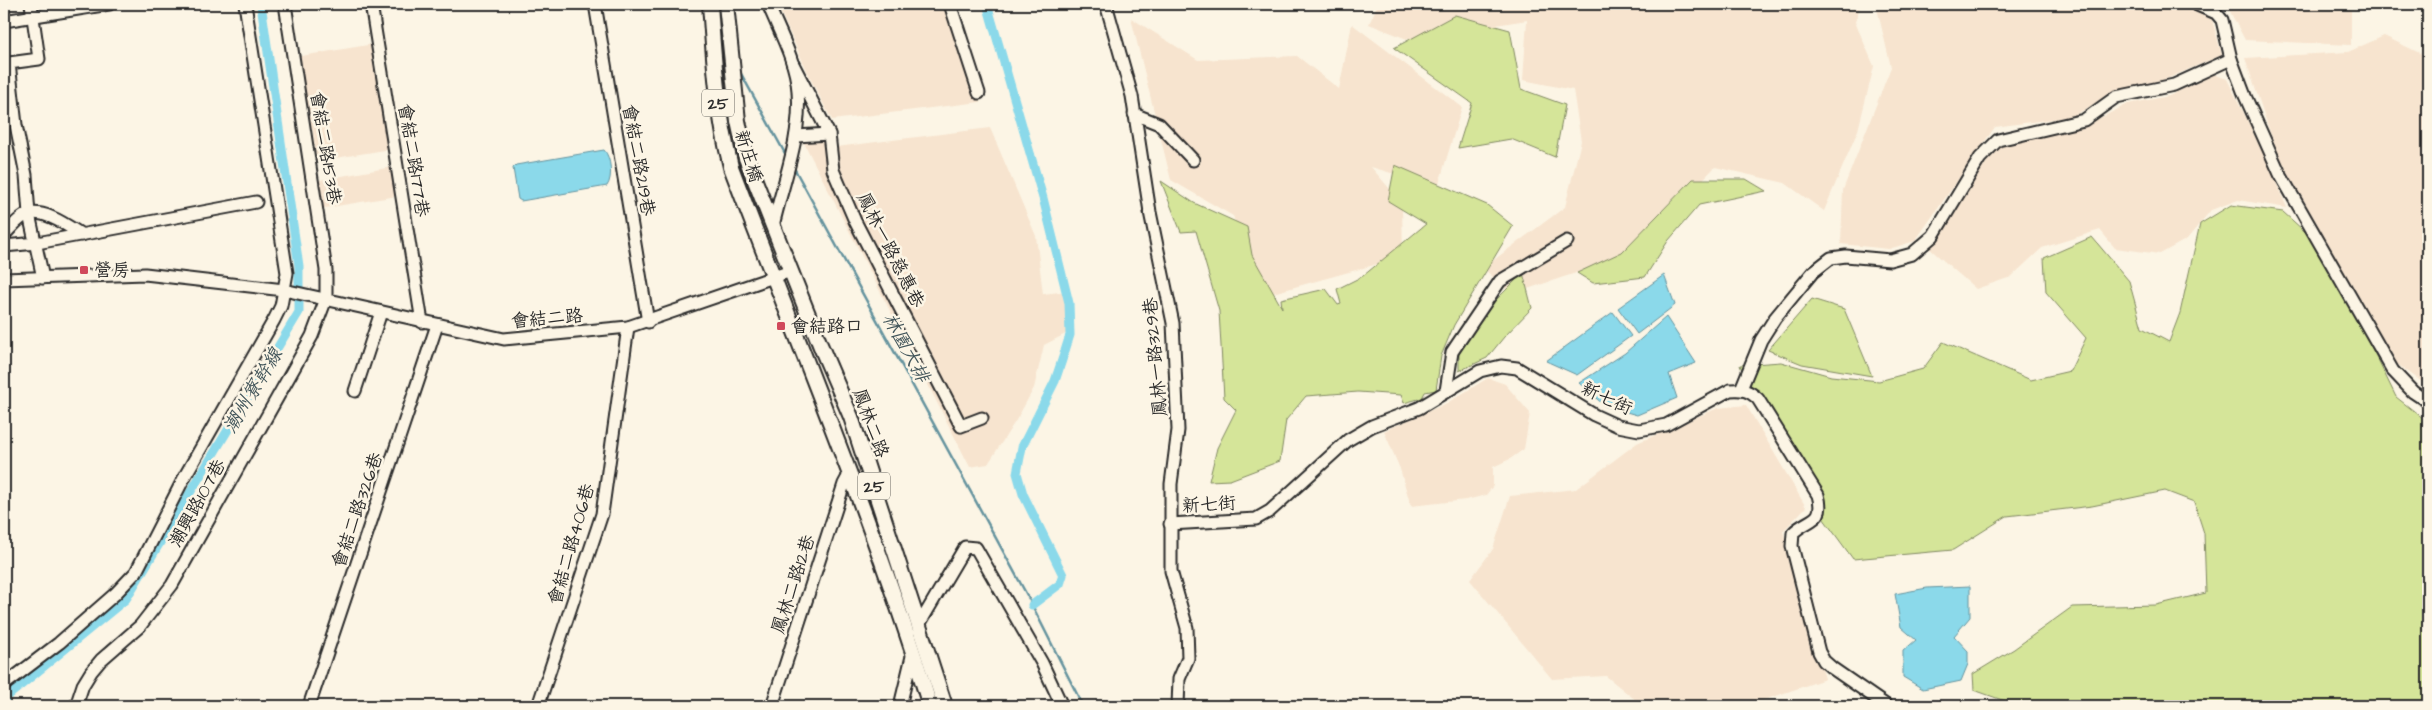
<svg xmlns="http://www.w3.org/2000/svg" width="2432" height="710" font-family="'Architects Daughter','LXGW WenKai TC',sans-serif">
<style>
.built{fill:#f7e4cf}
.green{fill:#d5e599;stroke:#808862}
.water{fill:#8bd9ea;stroke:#65939e}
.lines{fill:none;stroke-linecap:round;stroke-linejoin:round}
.stream{stroke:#65939e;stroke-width:2.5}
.canal{stroke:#8bd9ea;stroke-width:9}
.minor-casing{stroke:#2b2b2b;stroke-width:15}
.major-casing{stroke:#2b2b2b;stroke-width:18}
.minor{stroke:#fcf5e5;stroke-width:11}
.major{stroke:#fcf5e5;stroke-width:14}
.poi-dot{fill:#d1495b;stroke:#fcf5e5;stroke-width:2}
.labels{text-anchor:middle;stroke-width:5;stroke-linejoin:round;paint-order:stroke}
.shield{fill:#fcf5e5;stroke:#6a6863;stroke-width:1}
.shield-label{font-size:16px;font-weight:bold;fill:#2b2b2b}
.street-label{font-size:18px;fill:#2b2b2b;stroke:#fcf5e5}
.poi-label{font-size:18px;fill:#2b2b2b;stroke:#fcf5e5;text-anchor:start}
.water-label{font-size:19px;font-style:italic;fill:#43565b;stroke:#fcf5e5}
</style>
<rect width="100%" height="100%" fill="#fcf5e5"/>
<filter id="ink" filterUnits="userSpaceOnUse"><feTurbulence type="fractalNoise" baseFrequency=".02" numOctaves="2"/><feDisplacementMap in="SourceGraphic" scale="10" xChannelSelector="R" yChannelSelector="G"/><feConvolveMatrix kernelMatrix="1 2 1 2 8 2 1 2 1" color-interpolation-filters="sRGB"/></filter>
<g filter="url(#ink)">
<g class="built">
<path d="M777,4H942L980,102L832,120L812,82Z"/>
<path d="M1378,4H1861L1855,22L1874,66L1858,130L1824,211L1785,183L1715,167L1628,256L1512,294L1483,268L1565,207L1581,141L1573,90L1523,80L1527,20L1407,39L1369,24Z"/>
<path d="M1876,4H2184L2212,20L2222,55L2166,79L2113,92L2074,116L1995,127L1915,241L1889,249L1841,244L1843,190L1891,67Z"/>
<path d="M2226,4H2351V45L2245,40Z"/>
<path d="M1131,18L1198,60L1297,56L1339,89L1352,24L1462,107L1438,187L1371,167L1402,203L1403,257L1262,296L1233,216L1171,180Z"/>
<path d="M2384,36L2428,57V386L2397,364L2278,156L2245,58L2348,52Z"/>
<path d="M374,44L391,149L317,161L312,127L306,128L295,57Z"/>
<path d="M2213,74L2227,79L2262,150L2287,208L2238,200L2211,210L2187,239L2160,254L2115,248L2100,230L2042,248L2011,277L1976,289L1929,248L1985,164L2001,146L2043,134L2080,128L2128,104L2169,96Z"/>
<path d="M990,128L1036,236L1043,294L1068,291L1073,330L1044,345L1034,388L1018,417L988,464L970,467L802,139L819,134L828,148Z"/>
<path d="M392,167L397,196L319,209L314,181Z"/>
<path d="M1488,378L1505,384L1530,413L1524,449L1510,459L1493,467V486L1486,495L1466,500L1411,506L1400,469L1384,431L1447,403Z"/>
<path d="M1746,405L1806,507L1783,531L1825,679L1747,706H1643L1606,676L1552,679L1470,580L1493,549L1510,496L1576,489L1637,443L1718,408Z"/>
</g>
<g class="green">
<path d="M1455,15L1510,30L1521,89L1565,105L1555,157L1511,139L1458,148L1472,103L1394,48Z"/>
<path d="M1395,165L1487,205L1513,226L1454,325L1441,356L1436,390L1425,392L1422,398L1404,403L1401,395L1358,392L1306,396L1286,420L1280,461L1230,480L1209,481L1217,448L1236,410L1224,398L1219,311L1196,231L1181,232L1161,181L1194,203L1247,227L1252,255L1282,308L1281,299L1326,289L1338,305L1341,304L1337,289L1363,276L1426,224L1388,201Z"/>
<path d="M1693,179H1746L1766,191L1699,205L1668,241L1645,277L1593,283L1577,273L1622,252Z"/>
<path d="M2231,205L2283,212L2323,248L2396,397L2428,422V706H2019L1974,690L1973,674L2014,649L2072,607L2156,605L2206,593L2204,533L2194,502L2165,491L2092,506L2007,516L1953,550L1853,559L1818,511L1805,468L1790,463L1769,425L1756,408L1740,365L1781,362L1831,376L1879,381L1923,369L1943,342L2031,380L2070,371L2086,338L2046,292L2044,258L2092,237L2129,281L2142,328L2169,342L2180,313L2200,224Z"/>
<path d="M1523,273L1532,308L1504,337L1487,358L1459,371V352L1485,311Z"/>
<path d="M1812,299L1844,309L1872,376L1802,364L1768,350Z"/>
</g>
<g class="water">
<path d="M604,150C611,157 613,178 607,186L521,201L518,199L513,168L516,165Z"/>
<path d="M1664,275L1675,305L1637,334L1618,308Z"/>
<path d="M1613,312L1631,336L1577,375L1546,361Z"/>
<path d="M1666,317L1696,363L1669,374L1677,398L1637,415L1605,406L1579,383L1625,353Z"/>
<path d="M1970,586V617L1954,636L1968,651V664L1961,681L1923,689L1903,677V651L1916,640L1901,627L1895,594L1927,588Z"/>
</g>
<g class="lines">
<g class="stream">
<path d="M717,30L724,43"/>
<path d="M739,70L787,157"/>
<path d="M793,166L1028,597L1083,706"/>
</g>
<g class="canal">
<path d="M987,4L1043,198L1069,303L1070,335L1064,354L1055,381L1022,447L1017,473L1023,494L1063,575L1060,584L1032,605"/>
<path d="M4,699L126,599L299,312V266L261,4"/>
</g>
<g class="minor-casing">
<g id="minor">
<path d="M31,4L39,59L9,63L16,125L26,175L29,214L43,278"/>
<path d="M371,4L422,322"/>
<path d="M595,4L648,322"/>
<path d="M768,4C779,31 796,61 798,91C802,136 783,182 773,226"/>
<path d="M950,4L979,93"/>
<path d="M1106,4L1132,96L1150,212L1173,323L1178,430L1171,484V571L1187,628L1188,658L1179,679L1178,706"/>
<path d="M2195,4L2216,13L2222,20L2231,59L2245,96L2280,174L2393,371L2413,392L2428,402"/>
<path d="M4,21L109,4"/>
<path d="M793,64L829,134L833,170L855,221L961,426L982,418"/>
<path d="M1134,114L1159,124L1193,160"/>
<path d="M796,136L829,134"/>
<path d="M4,235C10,229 16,221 24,216C41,206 68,226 82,235"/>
<path d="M4,246L37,243L256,202"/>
<path d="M4,279L145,274L284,290L504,339L628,327L791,271"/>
<path d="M1741,389L1761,340L1775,318L1813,272L1831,258L1846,256L1890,260L1912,254L1933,236L1980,158L1998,140L2084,120L2116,97L2174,85L2231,59"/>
<path d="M355,391L381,312"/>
<path d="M1446,391L1452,352L1500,281L1567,241"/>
<path d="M1170,524L1256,519L1270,511L1348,440L1372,426L1419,408L1480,371L1501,366L1517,368L1594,415L1618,426L1639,430L1666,425L1730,390C1742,389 1749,390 1758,399L1818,495C1826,523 1807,518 1793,533L1792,546L1819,652L1824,661L1832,668L1887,706"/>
<path d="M920,623L965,547L976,548L1042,663L1062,706"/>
<path d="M4,685L59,643L115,594L136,572L185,476L274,320L281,306L287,273L245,4"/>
<path d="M76,706L83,685L91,672L101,660L140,626L172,585L312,336L326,299V270L285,4"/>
<path d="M309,706L437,325"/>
<path d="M538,706L602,514L628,327"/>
<path d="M772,706L844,484L850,473"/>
<path d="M900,706L913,652"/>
</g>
</g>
<g class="major-casing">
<g id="major">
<path d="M710,4C714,60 717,112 731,167C799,346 874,523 930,706"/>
<path d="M726,4L738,121L746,158L821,347L851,417L945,706"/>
</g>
</g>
<use href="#minor" class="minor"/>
<use href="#major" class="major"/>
</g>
</g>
<g class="poi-dot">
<rect x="79" y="265" width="10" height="10" rx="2.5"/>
<rect x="776" y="321" width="10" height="10" rx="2.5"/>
</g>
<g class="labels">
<g class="shield">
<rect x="702" y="89.5" width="32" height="27" rx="4"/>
<rect x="858" y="472.5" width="32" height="27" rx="4"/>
</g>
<g class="shield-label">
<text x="718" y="109">25</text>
<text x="874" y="492">25</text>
</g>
<g class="street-label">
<text transform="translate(326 148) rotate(81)" y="6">會結二路153巷</text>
<text transform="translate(749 156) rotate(73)" y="6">新庄橋</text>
<text transform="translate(414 160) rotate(81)" y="6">會結二路177巷</text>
<text transform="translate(639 160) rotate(80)" y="6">會結二路219巷</text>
<text transform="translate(891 250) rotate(63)" y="6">鳳林一路慈惠巷</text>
<text transform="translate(547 318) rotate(-5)" y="6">會結二路</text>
<text transform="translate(1155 357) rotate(-95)" y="6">鳳林一路329巷</text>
<text transform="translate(1607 398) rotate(25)" y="6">新七街</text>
<text transform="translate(871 423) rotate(70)" y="6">鳳林二路</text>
<text transform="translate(197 503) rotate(-61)" y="6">潮興路107巷</text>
<text transform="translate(1209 504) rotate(-3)" y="6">新七街</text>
<text transform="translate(357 510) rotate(-71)" y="6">會結二路326巷</text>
<text transform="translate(571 544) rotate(-74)" y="6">會結二路406巷</text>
<text transform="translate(793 584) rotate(-72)" y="6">鳳林二路12巷</text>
</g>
<g class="poi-label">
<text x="94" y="276">營房</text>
<text x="791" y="332">會結路口</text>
</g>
<g class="water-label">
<text transform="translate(907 347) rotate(61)" y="7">林園大排</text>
<text transform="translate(252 390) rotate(-59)" y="7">潮州寮幹線</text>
</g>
</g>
<rect width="2432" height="710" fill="none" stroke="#fcf5e5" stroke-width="20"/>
<rect x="10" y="10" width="2412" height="690" fill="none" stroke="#2b2b2b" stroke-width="2" filter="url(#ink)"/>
</svg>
